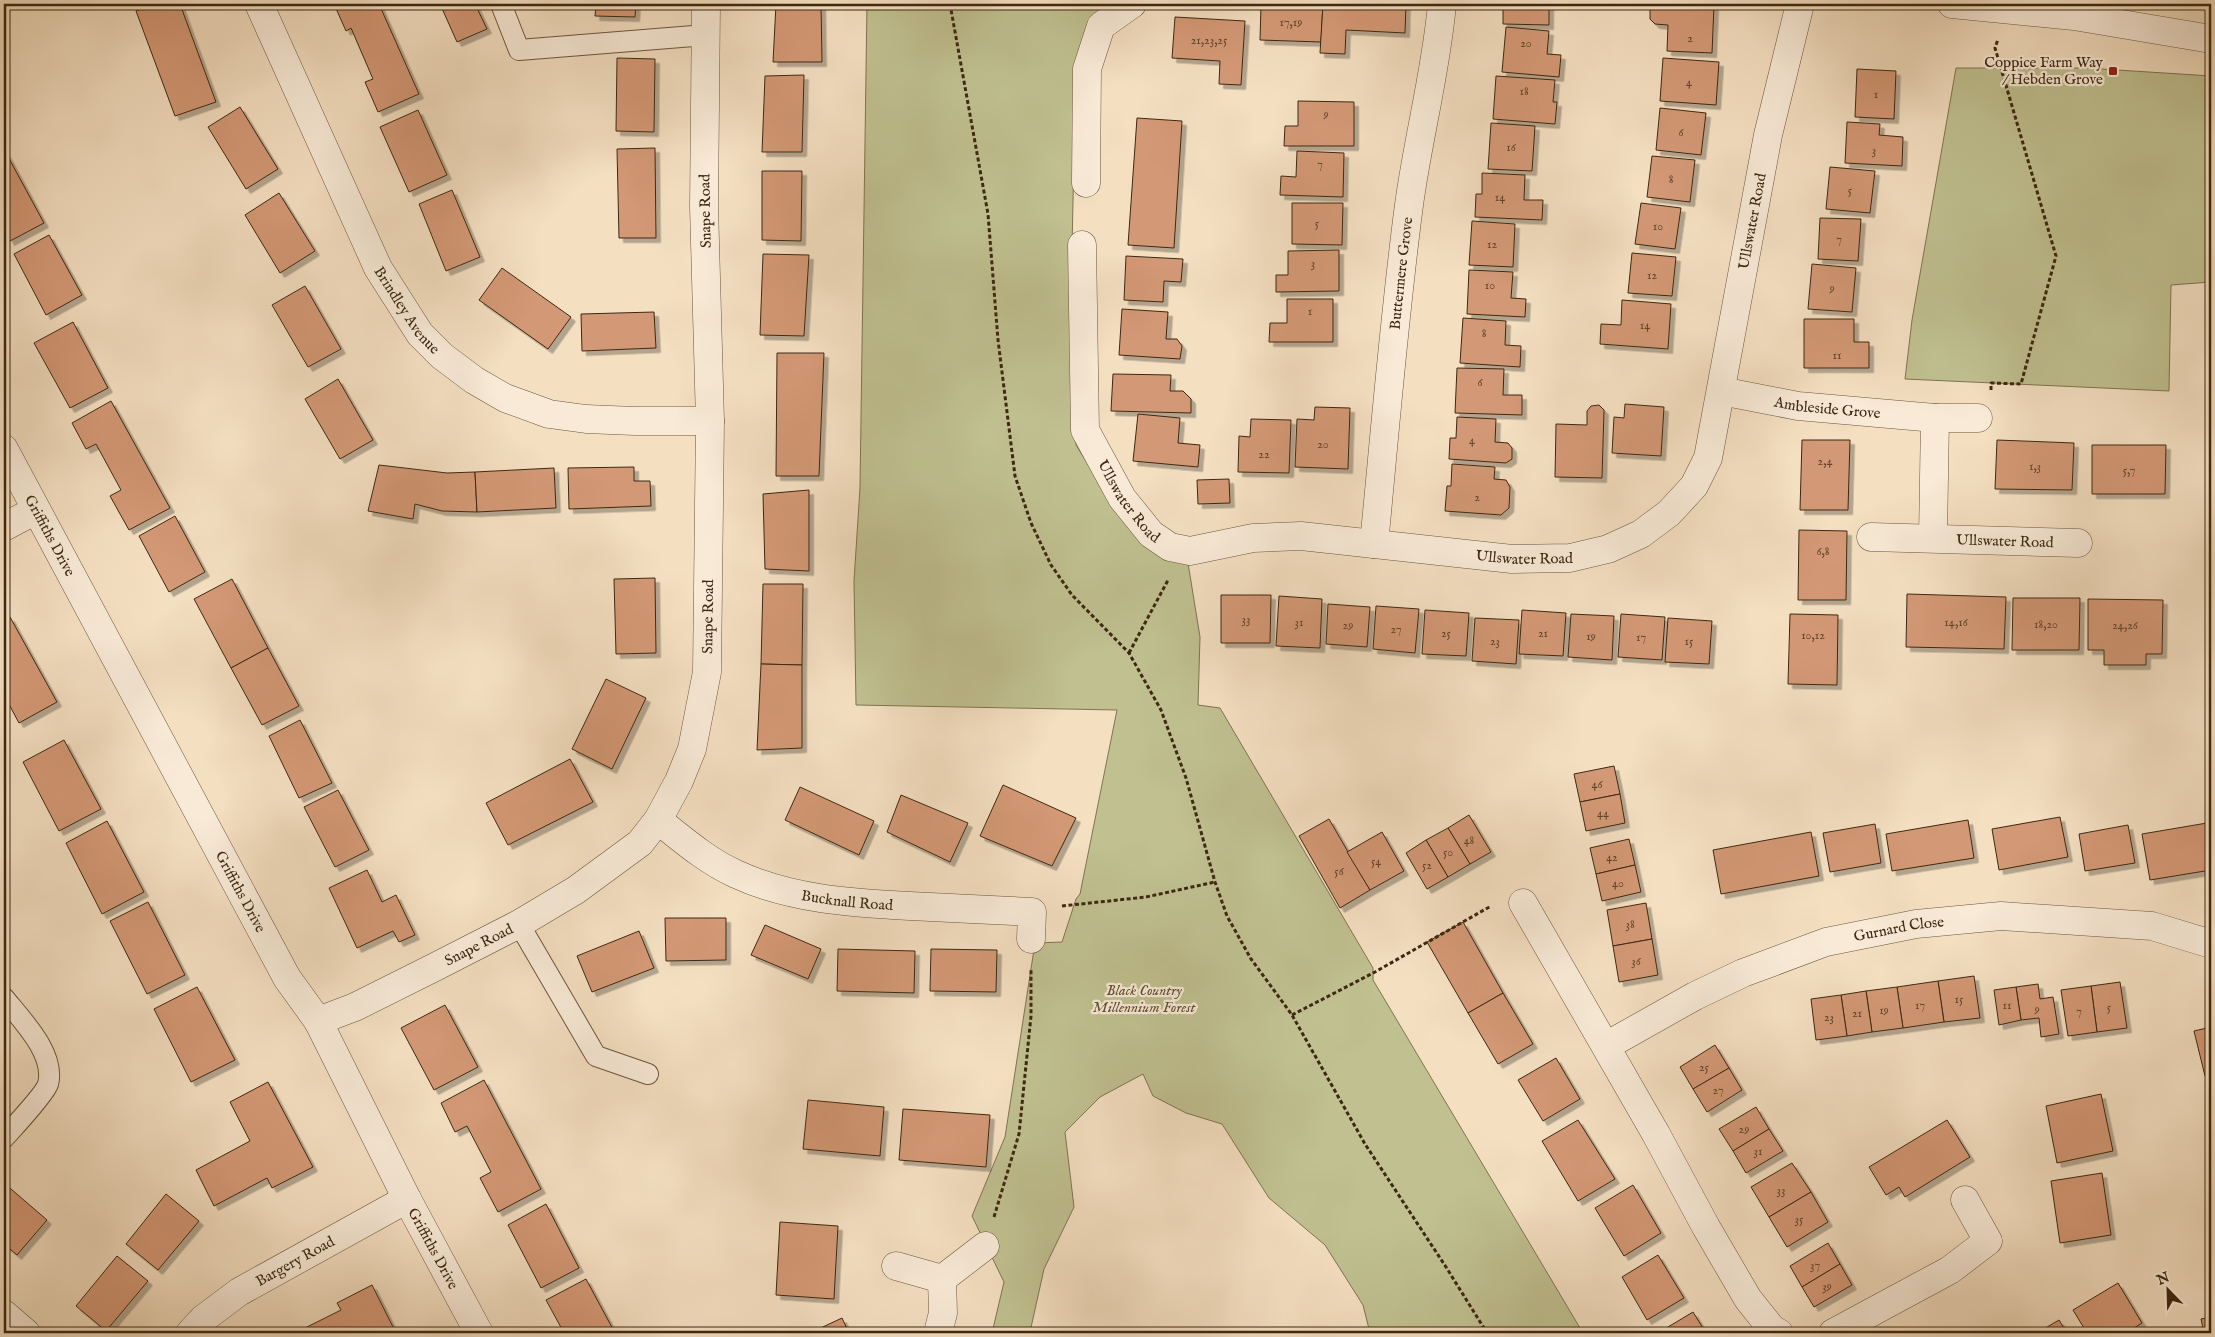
<svg xmlns="http://www.w3.org/2000/svg" width="2215" height="1337" font-family="'IM FELL English',serif">
<style>
.green{fill:#c0c090;stroke:#7e7450}
.building{fill:#d39874;stroke:#3d2811;filter:url(#shadow)}
.lines{fill:none;stroke-linecap:round;stroke-linejoin:round}
.service-casing{stroke:#6b563d;stroke-width:22}
.minor-casing{stroke:#6b563d;stroke-width:29}
.path{stroke:#3d2811;stroke-width:3;stroke-dasharray:4 2.5;stroke-linecap:butt}
.service{stroke:#f8ead7;stroke-width:20}
.minor{stroke:#f8ead7;stroke-width:28}
.poi-dot{fill:#8f2418;stroke:#f8ead7;stroke-width:2}
.labels{text-anchor:middle;stroke-width:4.5;stroke-linejoin:round;paint-order:stroke}
.number-label{font-size:12px;fill:#62442a}
.poi-label{font-size:15px;fill:#3d2811;stroke:#f8ead7;text-anchor:end}
.street-label{font-size:15px;fill:#3d2811;stroke:#f8ead7}
.park-label{font-size:15px;font-style:italic;fill:#5e4e31;stroke:#f8ead7}
</style>
<defs>
<filter id="shadow"><feDropShadow dx="4.5" dy="4.5" stdDeviation="0" flood-color="#0004"/></filter>
</defs>
<rect width="100%" height="100%" fill="#f4dfc1"/>
<filter id="stains"><feTurbulence type="fractalNoise" baseFrequency=".004" numOctaves="4"/><feColorMatrix values="0 0 0 0 .2 0 0 0 0 .09 0 0 0 0 .02 0 0 0 .5 -.17"/></filter>
<radialGradient id="worn" r=".72"><stop offset=".6" stop-color="#630" stop-opacity="0"/><stop offset="1" stop-color="#630" stop-opacity=".3"/></radialGradient>
<g class="green">
<path d="M867,4H1113L1076,62L1072,248L1076,445L1123,521L1188,563L1200,637L1198,705L1220,708L1373,968V980L1583,1333H1370L1363,1305L1325,1245L1269,1198L1222,1124L1186,1113L1153,1096L1143,1074L1100,1097L1065,1132L1074,1207L1044,1269L1030,1332L1032,1333H992L1004,1282L972,1216L1005,1137L1035,943L1062,942L1076,899L1080,894L1117,710L856,705L854,581L860,488Z"/>
<path d="M1956,68H2086L2211,76V282L2171,285L2169,391L1905,379L1912,320Z"/>
</g>
<g class="building">
<path d="M155,4H180L216,102L175,116L136,11Z"/>
<path d="M334,4H379L419,94L378,112L365,82L373,79L351,28L346,31Z"/>
<path d="M440,4H475L487,29L457,42Z"/>
<path d="M596,4H636L635,17L595,16Z"/>
<path d="M776,4H821L822,62H773Z"/>
<path d="M1261,4H1323L1321,42L1260,40Z"/>
<path d="M1323,4H1406L1405,33L1346,30L1345,54L1320,53Z"/>
<path d="M1503,4H1549V25L1503,24Z"/>
<path d="M1658,4L1714,6L1712,53L1667,51L1668,25L1655,24L1650,19V10Z"/>
<path d="M1175,17L1245,21L1241,85L1219,84L1220,61L1172,58Z"/>
<path d="M1506,27L1549,31L1547,54L1561,55L1559,77L1502,72Z"/>
<path d="M617,58L655,59L654,132L616,131Z"/>
<path d="M1663,58L1719,62L1716,105L1660,101Z"/>
<path d="M1857,69L1896,71L1894,119L1855,117Z"/>
<path d="M804,75L802,152H762L765,76Z"/>
<path d="M1496,76L1555,80L1553,102H1557L1555,124L1493,119Z"/>
<path d="M1298,101L1354,102V146H1284L1285,126H1298Z"/>
<path d="M240,107L278,169L246,189L208,127Z"/>
<path d="M1660,108L1706,113L1701,155L1656,150Z"/>
<path d="M418,110L447,175L409,192L380,127Z"/>
<path d="M1137,118L1182,121L1174,248L1128,245Z"/>
<path d="M1847,122L1880,124L1879,135L1903,137L1902,166L1845,163Z"/>
<path d="M1491,123L1535,126L1532,171L1488,169Z"/>
<path d="M655,148L656,238H619L617,149Z"/>
<path d="M1297,151L1344,153L1343,197L1280,195L1281,176L1296,177Z"/>
<path d="M6,153L44,223L10,241L4,230V154Z"/>
<path d="M1652,156L1695,160L1690,202L1647,197Z"/>
<path d="M1830,167L1875,171L1870,213L1826,209Z"/>
<path d="M762,171H802L801,241L762,240Z"/>
<path d="M1482,173L1525,175L1524,200H1543L1542,220L1475,217L1476,194H1482Z"/>
<path d="M452,190L480,257L446,271L419,204Z"/>
<path d="M279,193L315,251L280,273L245,215Z"/>
<path d="M1292,203H1343L1342,245L1292,244Z"/>
<path d="M1641,203L1681,208L1675,249L1635,244Z"/>
<path d="M1820,218L1861,219L1858,261L1818,259Z"/>
<path d="M1472,221L1515,224L1513,267L1469,265Z"/>
<path d="M49,235L82,295L46,315L14,254Z"/>
<path d="M1339,250V291L1276,292V275H1288V251Z"/>
<path d="M1632,253L1676,257L1672,296L1628,293Z"/>
<path d="M763,254L809,255L804,336L760,335Z"/>
<path d="M1126,256L1183,259L1181,282L1164,281L1163,302L1124,300Z"/>
<path d="M1812,264L1856,268L1852,312L1808,309Z"/>
<path d="M502,268L571,317L548,349L479,300Z"/>
<path d="M1469,270L1513,272L1511,298L1526,299L1525,317L1467,314Z"/>
<path d="M305,286L341,349L308,367L272,305Z"/>
<path d="M1287,299H1333V342H1269L1270,323H1287Z"/>
<path d="M1622,300L1671,304L1668,349L1600,344L1601,324L1621,325Z"/>
<path d="M1122,309L1168,312L1166,339H1177L1182,346L1180,359L1119,355Z"/>
<path d="M654,312L656,348L582,351L581,314Z"/>
<path d="M1463,318L1506,321L1505,345L1521,346L1520,367L1460,363Z"/>
<path d="M1804,319H1854V342H1869V368H1804Z"/>
<path d="M73,322L108,388L70,408L34,343Z"/>
<path d="M777,353H824L819,476H776Z"/>
<path d="M1457,368L1504,369L1503,395H1522V415L1455,413Z"/>
<path d="M1113,374L1171,375L1170,391H1183L1191,399V413L1111,411Z"/>
<path d="M338,379L373,440L340,459L305,399Z"/>
<path d="M111,401L170,508L129,530L110,496L121,490L96,444L86,449L72,423Z"/>
<path d="M1625,404L1664,407L1661,456L1612,453L1614,417L1624,418Z"/>
<path d="M1599,405L1604,410L1602,478L1555,477L1556,424L1587,425V411L1591,406Z"/>
<path d="M1315,407L1350,408L1348,469L1295,467L1297,419L1314,420Z"/>
<path d="M1138,414L1180,418L1178,443L1200,445L1198,467L1133,461Z"/>
<path d="M1457,417L1496,419L1495,442L1508,443L1512,448V459L1506,463L1449,459L1450,438H1456Z"/>
<path d="M1251,419L1291,420L1289,473L1238,472L1239,436L1250,437Z"/>
<path d="M1802,440H1850L1848,510H1800Z"/>
<path d="M1997,440L2074,443L2072,490L1995,489Z"/>
<path d="M2092,445H2166L2165,494H2092Z"/>
<path d="M1452,464L1495,467L1494,479L1506,480L1510,487L1509,508L1501,515L1445,511L1447,486H1451Z"/>
<path d="M379,465L447,473L475,472L477,512L442,511L415,504L413,519L368,511Z"/>
<path d="M634,467V481H650L651,506L569,509L568,468Z"/>
<path d="M554,468L556,508L477,512L475,472Z"/>
<path d="M1229,479L1230,503L1198,504L1197,480Z"/>
<path d="M809,490V571L765,569L763,494Z"/>
<path d="M175,516L205,572L169,592L139,536Z"/>
<path d="M1799,530L1847,531L1846,600H1798Z"/>
<rect x="2207" y="550" width="4" height="24"/>
<path d="M655,578L656,653L616,654L614,579Z"/>
<path d="M232,579L268,648L231,668L194,599Z"/>
<path d="M763,584H803L802,665L761,664Z"/>
<path d="M1907,594L2006,597L2004,649L1906,647Z"/>
<path d="M1221,595H1271L1270,643H1221Z"/>
<path d="M1279,596L1322,599L1320,648L1276,646Z"/>
<path d="M2013,598H2080L2079,650H2012Z"/>
<path d="M2088,599L2163,600L2162,654H2146V665H2104V650H2088Z"/>
<path d="M1328,604L1370,607L1367,647L1326,644Z"/>
<path d="M1376,606L1419,609L1415,653L1373,649Z"/>
<path d="M1425,610L1469,613L1466,656L1422,654Z"/>
<path d="M1522,610L1566,613L1563,656L1519,654Z"/>
<path d="M1571,614L1614,616L1612,660L1568,657Z"/>
<path d="M1621,614L1665,617L1662,660L1618,657Z"/>
<path d="M1790,614L1838,615L1837,685L1788,684Z"/>
<path d="M10,617L57,702L19,723L4,695V620Z"/>
<path d="M1475,618L1519,620L1516,664L1472,661Z"/>
<path d="M1668,618L1712,621L1709,664L1665,662Z"/>
<path d="M268,648L299,706L262,725L231,668Z"/>
<path d="M761,664L802,665V748L757,750Z"/>
<path d="M606,679L646,698L612,769L572,749Z"/>
<path d="M300,720L332,783L299,798L269,736Z"/>
<path d="M64,740L101,809L59,831L23,762Z"/>
<path d="M570,759L593,802L508,845L486,803Z"/>
<path d="M1614,766L1620,794L1580,802L1574,774Z"/>
<path d="M1003,785L1076,818L1052,866L980,836Z"/>
<path d="M800,787L874,821L859,855L785,820Z"/>
<path d="M338,790L369,850L335,867L304,807Z"/>
<path d="M1620,794L1625,823L1586,831L1580,802Z"/>
<path d="M901,795L968,823L950,862L887,832Z"/>
<path d="M1469,815L1491,852L1470,864L1448,828Z"/>
<path d="M2060,817L2068,857L1999,870L1992,829Z"/>
<path d="M1329,819L1370,890L1340,908L1299,836Z"/>
<path d="M1968,820L1974,858L1892,871L1886,834Z"/>
<path d="M107,821L144,892L102,914L66,843Z"/>
<path d="M2207,823L2211,848V870L2150,880L2142,834Z"/>
<path d="M1875,824L1881,863L1830,872L1823,833Z"/>
<path d="M2128,825L2135,863L2085,871L2079,834Z"/>
<path d="M1448,828L1470,864L1448,877L1426,840Z"/>
<path d="M1382,832L1404,871L1370,890L1347,852Z"/>
<path d="M1811,832L1819,876L1721,894L1713,850Z"/>
<path d="M1629,839L1635,865L1596,874L1590,848Z"/>
<path d="M1426,840L1448,877L1427,889L1406,853Z"/>
<path d="M1635,865L1641,892L1602,901L1596,874Z"/>
<path d="M367,870L382,902L396,895L415,935L399,942L393,931L357,948L329,888Z"/>
<path d="M148,902L185,975L147,994L110,921Z"/>
<path d="M1646,903L1652,939L1613,946L1607,910Z"/>
<path d="M665,918H726V960L666,961Z"/>
<path d="M1463,922L1503,993L1468,1013L1427,942Z"/>
<path d="M765,925L821,949L808,979L751,955Z"/>
<path d="M639,931L654,968L592,992L577,956Z"/>
<path d="M1652,939L1658,975L1619,982L1613,946Z"/>
<path d="M838,949L915,951L914,993L837,991Z"/>
<path d="M931,949L997,950L996,992L930,991Z"/>
<path d="M1974,976L1980,1018L1944,1022L1938,981Z"/>
<path d="M1938,981L1944,1022L1903,1028L1897,987Z"/>
<path d="M2120,982L2127,1028L2097,1032L2091,986Z"/>
<path d="M2038,984L2040,999L2053,997L2059,1034L2041,1037L2039,1018L2021,1020L2016,987Z"/>
<path d="M2091,986L2097,1032L2068,1036L2061,990Z"/>
<path d="M197,987L235,1060L191,1082L154,1009Z"/>
<path d="M1897,987L1903,1028L1872,1032L1866,991Z"/>
<path d="M2016,987L2021,1020L1999,1025L1994,990Z"/>
<path d="M1866,991L1872,1032L1847,1036L1841,995Z"/>
<path d="M1503,993L1533,1044L1498,1064L1468,1013Z"/>
<path d="M1841,995L1847,1036L1816,1040L1811,999Z"/>
<path d="M445,1005L478,1067L434,1090L401,1028Z"/>
<path d="M2211,1027V1075L2205,1076L2194,1031Z"/>
<path d="M1715,1045L1729,1068L1693,1089L1680,1067Z"/>
<path d="M1556,1058L1580,1099L1543,1121L1518,1080Z"/>
<path d="M1729,1068L1742,1090L1707,1112L1693,1089Z"/>
<path d="M484,1080L541,1189L498,1212L480,1178L491,1172L467,1126L455,1132L441,1103Z"/>
<path d="M268,1082L313,1167L272,1188L267,1178L214,1206L196,1170L250,1141L230,1102Z"/>
<path d="M2101,1094L2113,1151L2057,1163L2046,1106Z"/>
<path d="M808,1100L884,1107L880,1156L803,1149Z"/>
<path d="M1756,1107L1769,1129L1733,1151L1719,1129Z"/>
<path d="M903,1109L990,1115L986,1167L899,1160Z"/>
<path d="M1578,1120L1615,1179L1578,1201L1542,1141Z"/>
<path d="M1947,1120L1970,1157L1905,1197L1899,1187L1886,1195L1869,1167Z"/>
<path d="M1769,1129L1783,1151L1746,1173L1733,1151Z"/>
<path d="M1792,1163L1811,1192L1769,1217L1751,1187Z"/>
<path d="M2102,1173L2111,1235L2060,1243L2051,1181Z"/>
<path d="M4,1183L47,1220L17,1255L4,1244Z"/>
<path d="M1633,1185L1661,1233L1624,1256L1595,1208Z"/>
<path d="M1811,1192L1828,1222L1787,1247L1769,1217Z"/>
<path d="M166,1194L199,1221L158,1270L126,1244Z"/>
<path d="M546,1204L579,1268L541,1288L508,1225Z"/>
<path d="M780,1222L838,1226L834,1299L776,1295Z"/>
<path d="M1828,1243L1840,1264L1802,1287L1790,1266Z"/>
<path d="M1658,1255L1684,1298L1647,1320L1622,1277Z"/>
<path d="M117,1256L148,1281L106,1331L76,1306Z"/>
<path d="M1840,1264L1852,1285L1814,1307L1802,1287Z"/>
<path d="M586,1279L615,1333H564L546,1300Z"/>
<path d="M2118,1283L2142,1323L2126,1333H2087L2073,1310Z"/>
<path d="M372,1285L396,1333H295L341,1310L337,1303Z"/>
<path d="M1693,1312L1706,1333H1658Z"/>
<path d="M2211,1317V1333H2204L2201,1319Z"/>
<path d="M842,1318L849,1333H810Z"/>
<path d="M2059,1320L2067,1333H2037Z"/>
</g>
<g class="lines">
<g class="service-casing">
<g id="service">
<path d="M501,4L519,50L706,35"/>
<path d="M519,924L596,1056L648,1074"/>
<path d="M4,998C21,1019 56,1054 48,1084C45,1094 12,1129 4,1138"/>
</g>
</g>
<g class="minor-casing">
<g id="minor">
<path id="s1" d="M259,4L378,268L420,334L442,356L474,380L505,398L549,414L586,419L635,421H710"/>
<path d="M1952,4L2074,16L2211,39"/>
<path d="M1086,183L1087,69L1101,26L1132,4"/>
<path id="s2" d="M1082,245L1085,430L1122,498L1151,534L1170,547L1190,551L1253,538L1301,536L1512,559L1570,558L1608,549L1641,534L1669,513L1694,486L1708,458L1768,135L1800,4"/>
<path id="s3" d="M1721,391L1798,406L1935,418H1978"/>
<path id="s4" d="M4,449L287,978L318,1021L407,1199L479,1333"/>
<path d="M4,527L36,510"/>
<path id="s5" d="M1871,537L2078,543"/>
<path d="M1933,538L1935,418"/>
<path id="s6" d="M1374,544C1385,431 1394,318 1409,205C1418,138 1436,72 1442,4"/>
<path id="s7" d="M658,820C682,839 707,861 736,874C790,899 851,903 910,906C951,908 991,910 1032,912L1031,939"/>
<path d="M1523,903L1656,1134L1706,1227L1748,1299L1772,1329L1779,1333"/>
<path id="s8" d="M318,1021L355,1007L435,967L519,924L576,890L640,843L658,820L679,781L692,749L707,672L710,421L704,206L706,4"/>
<path id="s9" d="M1606,1046L1695,996L1743,973L1826,942L1916,924L2001,916L2152,926L2211,944"/>
<path d="M896,1266L942,1279L985,1246"/>
<path d="M4,1314L26,1333"/>
<path id="s10" d="M190,1333L203,1319L239,1292L407,1199"/>
<path d="M938,1333L943,1313L942,1279"/>
<path d="M1833,1333L1950,1270L1988,1241L1965,1200"/>
</g>
</g>
<g class="path">
<path d="M950,4L988,214L998,340L1015,476L1031,523L1051,565L1072,595L1129,653L1161,710L1186,778L1215,882L1227,916L1251,959L1292,1015L1365,1144L1446,1267L1487,1333"/>
<path d="M1991,390V383L2021,384L2056,256L1995,48L1998,39"/>
<path d="M1129,653L1168,580"/>
<path d="M1062,906L1146,897L1215,882"/>
<path d="M1292,1015L1375,972L1491,906"/>
<path d="M994,1217L1019,1134L1031,1016V970"/>
</g>
<use href="#service" class="service"/>
<use href="#minor" class="minor"/>
</g>
<rect class="poi-dot" x="2108" y="66" width="10" height="10" rx="2.5"/>
<g class="labels">
<g class="number-label">
<text x="1291" y="26">17,19</text>
<text x="1690" y="42">2</text>
<text x="1209" y="44">21,23,25</text>
<text x="1526" y="47">20</text>
<text x="1689" y="86">4</text>
<text x="1524" y="95">18</text>
<text x="1876" y="98">1</text>
<text x="1326" y="118">9</text>
<text x="1681" y="136">6</text>
<text x="1511" y="151">16</text>
<text x="1874" y="154">3</text>
<text x="1320" y="168">7</text>
<text x="1671" y="183">8</text>
<text x="1850" y="194">5</text>
<text x="1500" y="201">14</text>
<text x="1317" y="227">5</text>
<text x="1658" y="230">10</text>
<text x="1839" y="243">7</text>
<text x="1492" y="248">12</text>
<text x="1313" y="267">3</text>
<text x="1652" y="279">12</text>
<text x="1490" y="289">10</text>
<text x="1832" y="292">9</text>
<text x="1310" y="315">1</text>
<text x="1645" y="329">14</text>
<text x="1484" y="337">8</text>
<text x="1837" y="359">11</text>
<text x="1480" y="386">6</text>
<text x="1472" y="444">4</text>
<text x="1323" y="448">20</text>
<text x="1264" y="458">22</text>
<text x="1825" y="465">2,4</text>
<text x="2035" y="470">1,3</text>
<text x="2129" y="474">5,7</text>
<text x="1477" y="501">2</text>
<text x="1823" y="555">6,8</text>
<text x="1246" y="623">33</text>
<text x="1299" y="626">31</text>
<text x="1956" y="626">14,16</text>
<text x="2046" y="628">18,20</text>
<text x="1348" y="629">29</text>
<text x="2125" y="629">24,26</text>
<text x="1396" y="633">27</text>
<text x="1446" y="637">25</text>
<text x="1543" y="637">21</text>
<text x="1813" y="639">10,12</text>
<text x="1591" y="640">19</text>
<text x="1641" y="641">17</text>
<text x="1495" y="645">23</text>
<text x="1689" y="645">15</text>
<text x="1597" y="788">46</text>
<text x="1603" y="817">44</text>
<text x="1469" y="844">48</text>
<text x="1448" y="856">50</text>
<text x="1612" y="861">42</text>
<text x="1376" y="865">54</text>
<text x="1427" y="869">52</text>
<text x="1339" y="875">56</text>
<text x="1618" y="887">40</text>
<text x="1630" y="928">38</text>
<text x="1636" y="965">36</text>
<text x="1959" y="1003">15</text>
<text x="1920" y="1009">17</text>
<text x="2007" y="1009">11</text>
<text x="2109" y="1011">5</text>
<text x="2037" y="1013">9</text>
<text x="1884" y="1014">19</text>
<text x="2079" y="1015">7</text>
<text x="1857" y="1017">21</text>
<text x="1829" y="1021">23</text>
<text x="1704" y="1071">25</text>
<text x="1718" y="1094">27</text>
<text x="1744" y="1133">29</text>
<text x="1758" y="1155">31</text>
<text x="1781" y="1194">33</text>
<text x="1799" y="1223">35</text>
<text x="1815" y="1269">37</text>
<text x="1827" y="1290">39</text>
</g>
<g class="poi-label">
<text x="2103" y="67">Coppice Farm Way<tspan x="2103" dy="17">/ Hebden Grove</tspan></text>
</g>
<g class="street-label">
<text transform="translate(705 211) rotate(-91)" y="5">Snape Road</text>
<text dy="5" stroke="none"><textPath href="#s2" startOffset="1154">Ullswater Road</textPath></text>
<text dy="5" stroke="none"><textPath href="#s6" startOffset="272">Buttermere Grove</textPath></text>
<text dy="5" stroke="none"><textPath href="#s1" startOffset="341">Brindley Avenue</textPath></text>
<text dy="5" stroke="none"><textPath href="#s3" startOffset="108">Ambleside Grove</textPath></text>
<text dy="5" stroke="none"><textPath href="#s2" startOffset="269">Ullswater Road</textPath></text>
<text dy="5" stroke="none"><textPath href="#s4" startOffset="98">Griffiths Drive</textPath></text>
<text dy="5" stroke="none"><textPath href="#s5" startOffset="134">Ullswater Road</textPath></text>
<text dy="5" stroke="none"><textPath href="#s2" startOffset="689">Ullswater Road</textPath></text>
<text dy="5" stroke="none"><textPath href="#s8" startOffset="611">Snape Road</textPath></text>
<text dy="5" stroke="none"><textPath href="#s4" startOffset="502">Griffiths Drive</textPath></text>
<text dy="5" stroke="none"><textPath href="#s7" startOffset="210">Bucknall Road</textPath></text>
<text dy="5" stroke="none"><textPath href="#s9" startOffset="318">Gurnard Close</textPath></text>
<text dy="5" stroke="none"><textPath href="#s8" startOffset="178">Snape Road</textPath></text>
<text dy="5" stroke="none"><textPath href="#s4" startOffset="908">Griffiths Drive</textPath></text>
<text dy="5" stroke="none"><textPath href="#s10" startOffset="128">Bargery Road</textPath></text>
</g>
<g class="park-label">
<text x="1144" y="995">Black Country<tspan x="1144" dy="17">Millennium Forest</tspan></text>
</g>
</g>
<rect width="2215" height="1337" fill="none" stroke="#f4dfc1" stroke-width="20"/>
<rect x="5" y="5" width="2205" height="1327" fill="none" stroke="#3d2811" stroke-width="2.5"/>
<rect x="10" y="10" width="2195" height="1317" fill="none" stroke="#3d2811"/>
<g transform="translate(2168 1290) rotate(337)" stroke="#f8ead7" stroke-width="4" paint-order="stroke">
<path d="M0-4L9 19L0 12L-9 19Z" fill="#3d2811"/>
<text y="-8" font-size="14" font-weight="bold" text-anchor="middle" fill="#3d2811">N</text>
</g>
<rect width="100%" height="100%" filter="url(#stains)"/>
<rect width="100%" height="100%" fill="url(#worn)"/>
</svg>
